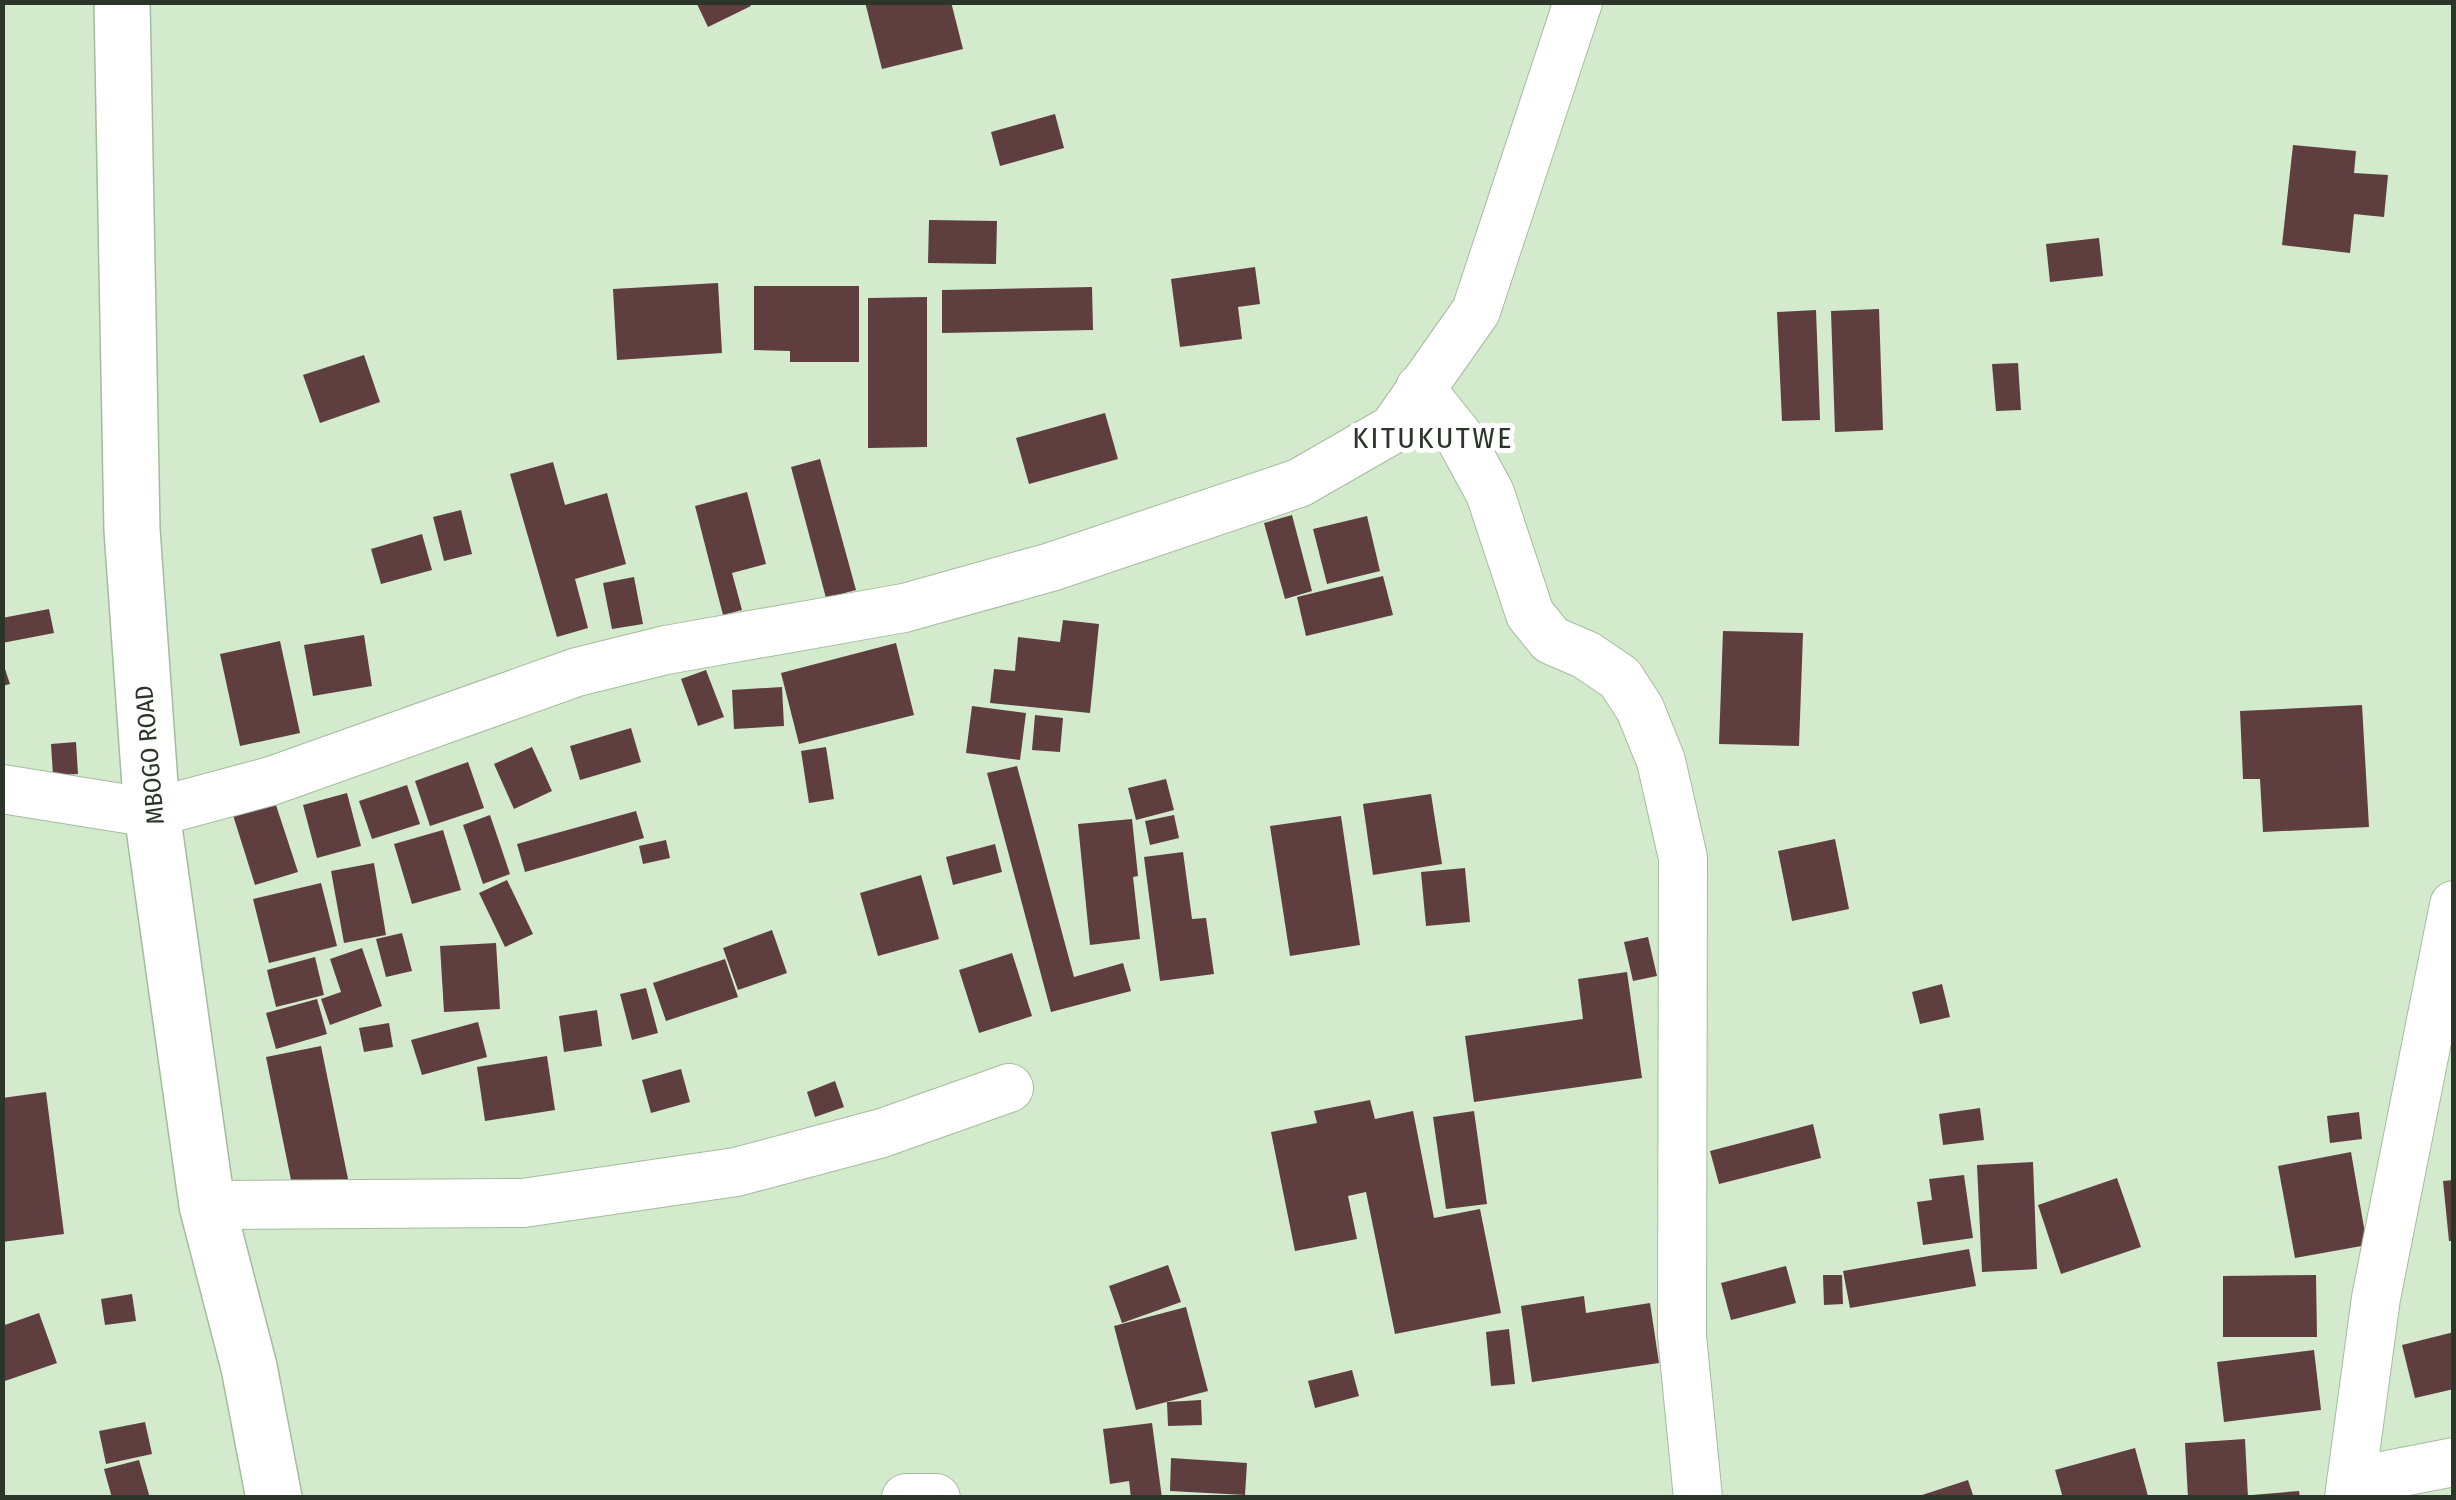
<svg xmlns="http://www.w3.org/2000/svg" width="2456" height="1500" font-family="'Fira Sans Condensed',sans-serif">
<style>
.building{fill:#5f3e40}
.lines{fill:none;stroke-linecap:round;stroke-linejoin:round}
.minor-casing{stroke:#a5bb9f;stroke-width:50}
.secondary-casing{stroke:#a5bb9f;stroke-width:58}
.minor{stroke:#fff;stroke-width:48}
.secondary{stroke:#fff;stroke-width:55}
.labels{text-anchor:middle;stroke-width:10;stroke-linejoin:round;paint-order:stroke}
.street-label{font-size:25px;fill:#2c352a;stroke:#fff}
.quarter-label{font-size:30px;letter-spacing:2.5px;fill:#2c352a;stroke:#fff}
</style>
<rect width="100%" height="100%" fill="#d3eacc"/>
<g class="building">
<path d="M696,2H749L751,6L708,27Z"/>
<path d="M865,2H951L963,49L882,69Z"/>
<path d="M1055,114L1064,148L1000,166L991,132Z"/>
<path d="M2293,145L2356,151L2354,173L2388,175L2384,217L2354,214L2350,253L2282,245Z"/>
<path d="M929,220L997,221L996,264L928,263Z"/>
<path d="M2099,238L2103,276L2050,282L2046,244Z"/>
<path d="M1255,267L1260,304L1238,307L1242,339L1180,347L1171,279Z"/>
<path d="M718,283L722,353L617,360L613,289Z"/>
<path d="M754,286H859V362H790V351L754,350Z"/>
<path d="M1092,287L1093,330L942,333V290Z"/>
<path d="M927,297V447L868,448V298Z"/>
<path d="M1879,309L1883,430L1835,432L1831,311Z"/>
<path d="M1816,310L1820,420L1782,421L1777,312Z"/>
<path d="M364,355L380,402L320,423L303,375Z"/>
<path d="M2018,363L2021,410L1996,411L1992,364Z"/>
<path d="M1105,413L1118,459L1029,484L1016,438Z"/>
<path d="M820,459L856,590L826,598L791,467Z"/>
<path d="M553,462L565,505L607,493L626,564L575,579L588,628L557,637L510,474Z"/>
<path d="M747,492L766,564L732,573L742,610L723,615L695,506Z"/>
<path d="M461,510L472,554L444,561L433,517Z"/>
<path d="M1292,515L1312,591L1285,599L1264,523Z"/>
<path d="M1367,516L1380,571L1327,584L1313,529Z"/>
<path d="M422,534L432,570L381,584L371,549Z"/>
<path d="M1383,576L1393,615L1306,636L1297,597Z"/>
<path d="M634,577L643,624L612,629L603,583Z"/>
<path d="M49,609L54,633L2,643V618Z"/>
<path d="M1063,620L1099,624L1090,713L990,703L994,669L1015,671L1018,637L1060,642Z"/>
<path d="M1723,631L1803,633L1799,746L1719,744Z"/>
<path d="M364,635L372,686L313,696L304,645Z"/>
<path d="M280,641L300,733L240,746L220,654Z"/>
<path d="M896,643L914,715L799,744L781,673Z"/>
<path d="M2,660L10,684L2,686Z"/>
<path d="M706,670L724,717L698,726L681,679Z"/>
<path d="M782,687L784,726L734,729L732,690Z"/>
<path d="M2362,705L2369,827L2263,832L2260,779H2243L2240,711Z"/>
<path d="M972,706L1026,713L1020,760L966,753Z"/>
<path d="M1035,715L1063,718L1060,752L1032,750Z"/>
<path d="M631,728L641,762L580,780L570,746Z"/>
<path d="M76,742L78,774L53,775L51,744Z"/>
<path d="M532,747L552,791L514,809L494,764Z"/>
<path d="M826,747L834,799L809,803L801,751Z"/>
<path d="M468,762L484,808L430,826L415,781Z"/>
<path d="M1017,766L1074,977L1123,963L1131,991L1051,1012L987,773Z"/>
<path d="M1166,779L1174,810L1136,820L1128,788Z"/>
<path d="M407,785L420,824L372,839L359,801Z"/>
<path d="M347,793L361,846L317,858L303,805Z"/>
<path d="M1431,794L1442,864L1373,875L1363,804Z"/>
<path d="M274,799L298,872L255,885L232,812Z"/>
<path d="M636,811L644,838L525,872L517,844Z"/>
<path d="M490,815L510,874L483,884L463,825Z"/>
<path d="M1174,815L1179,838L1150,845L1145,821Z"/>
<path d="M1341,816L1360,945L1290,956L1270,826Z"/>
<path d="M1132,819L1138,876L1133,877L1140,939L1090,945L1078,824Z"/>
<path d="M443,830L461,890L412,904L394,844Z"/>
<path d="M1835,839L1849,909L1792,921L1778,851Z"/>
<path d="M666,840L670,858L643,864L639,846Z"/>
<path d="M995,844L1002,872L953,885L946,857Z"/>
<path d="M1183,852L1192,919L1206,918L1214,974L1160,981L1144,857Z"/>
<path d="M374,863L386,935L344,943L331,871Z"/>
<path d="M1465,868L1470,922L1426,926L1421,872Z"/>
<path d="M921,875L939,939L878,956L860,893Z"/>
<path d="M507,880L533,934L505,947L479,893Z"/>
<path d="M321,883L337,946L269,963L253,899Z"/>
<path d="M772,930L787,973L738,990L723,948Z"/>
<path d="M402,933L412,971L386,977L376,939Z"/>
<path d="M1648,937L1657,976L1633,981L1624,942Z"/>
<path d="M496,943L500,1009L444,1012L440,946Z"/>
<path d="M362,948L382,1006L330,1025L321,999L341,992L330,959Z"/>
<path d="M1012,953L1032,1016L979,1033L959,970Z"/>
<path d="M315,957L324,995L276,1007L267,970Z"/>
<path d="M725,959L738,997L666,1021L653,983Z"/>
<path d="M1627,972L1642,1078L1474,1102L1465,1036L1583,1019L1578,979Z"/>
<path d="M1942,984L1950,1017L1920,1024L1912,992Z"/>
<path d="M646,988L658,1033L632,1040L620,994Z"/>
<path d="M317,999L327,1034L276,1049L266,1013Z"/>
<path d="M597,1010L602,1046L564,1052L559,1016Z"/>
<path d="M478,1022L487,1057L422,1075L411,1040Z"/>
<path d="M389,1023L393,1047L364,1052L359,1028Z"/>
<path d="M321,1046L349,1184L294,1195L266,1057Z"/>
<path d="M547,1056L555,1110L485,1121L477,1067Z"/>
<path d="M681,1069L690,1102L651,1113L642,1080Z"/>
<path d="M835,1081L844,1107L815,1117L807,1092Z"/>
<path d="M46,1092L64,1234L2,1242V1098Z"/>
<path d="M1370,1100L1375,1119L1413,1111L1434,1218L1480,1209L1501,1313L1395,1334L1366,1192L1348,1196L1357,1239L1295,1251L1271,1132L1317,1123L1314,1111Z"/>
<path d="M1980,1108L1984,1140L1943,1145L1939,1114Z"/>
<path d="M1474,1111L1487,1204L1446,1209L1433,1117Z"/>
<path d="M2359,1112L2362,1139L2330,1143L2327,1116Z"/>
<path d="M1813,1124L1821,1158L1719,1184L1710,1151Z"/>
<path d="M2351,1152L2367,1245L2295,1258L2278,1166Z"/>
<path d="M2033,1162L2037,1269L1982,1272L1977,1165Z"/>
<path d="M1964,1175L1973,1238L1923,1245L1917,1202L1932,1200L1929,1179Z"/>
<path d="M2117,1178L2141,1247L2061,1274L2038,1205Z"/>
<path d="M2454,1180V1241H2449L2443,1181Z"/>
<path d="M1969,1249L1976,1286L1850,1308L1843,1271Z"/>
<path d="M1168,1265L1181,1302L1122,1323L1109,1286Z"/>
<path d="M1786,1266L1796,1303L1731,1320L1721,1283Z"/>
<path d="M1823,1275H1842L1843,1304L1824,1305Z"/>
<path d="M2316,1275L2317,1337H2223V1276Z"/>
<path d="M132,1294L136,1321L105,1325L101,1299Z"/>
<path d="M1584,1296L1586,1313L1650,1303L1659,1363L1532,1382L1521,1306Z"/>
<path d="M1186,1307L1208,1391L1136,1410L1114,1326Z"/>
<path d="M39,1313L57,1363L2,1382V1326Z"/>
<path d="M1509,1329L1515,1384L1491,1386L1486,1332Z"/>
<path d="M2454,1332V1389L2415,1398L2402,1345Z"/>
<path d="M2314,1350L2321,1410L2224,1422L2217,1362Z"/>
<path d="M1352,1370L1359,1396L1315,1408L1308,1381Z"/>
<path d="M1201,1400L1202,1425L1168,1426L1167,1402Z"/>
<path d="M145,1422L152,1454L106,1464L99,1431Z"/>
<path d="M1152,1423L1162,1498H1131L1129,1481L1110,1484L1103,1429Z"/>
<path d="M2245,1439L2248,1498H2188L2185,1443Z"/>
<path d="M2135,1448L2148,1496L2063,1498L2055,1470Z"/>
<path d="M1171,1458L1247,1463L1245,1495L1170,1491Z"/>
<path d="M139,1460L150,1498H112L104,1469Z"/>
<path d="M1968,1480L1974,1498H1917L1916,1497Z"/>
<path d="M2299,1491L2300,1498H2252V1495Z"/>
</g>
<g class="lines">
<g class="minor-casing">
<g id="minor">
<path d="M1420,388L1460,438L1490,493L1530,614L1551,640L1586,655L1620,678L1640,709L1661,761L1683,858L1682,1336L1698,1498"/>
<path d="M2,789L152,813L271,781L577,672L666,650L904,608L1051,567L1299,483L1393,429L1476,311L1578,2"/>
<path d="M207,1205L523,1203L736,1172L882,1133L1009,1088"/>
<path d="M2351,1482L2454,1462"/>
<path d="M906,1498H936"/>
<path d="M2349,1498L2376,1298L2454,905"/>
</g>
</g>
<g class="secondary-casing">
<path id="secondary" d="M122,2L132,530L152,813L207,1205L249,1367L274,1498"/>
</g>
<use href="#minor" class="minor"/>
<use href="#secondary" class="secondary"/>
</g>
<g class="labels">
<g class="street-label">
<text transform="translate(149 755) rotate(-95)" y="9">MBOGO ROAD</text>
</g>
<g class="quarter-label">
<text x="1433" y="448">KITUKUTWE</text>
</g>
</g>
<rect width="2456" height="1500" fill="none" stroke="#2c352a" stroke-width="10"/>
</svg>
